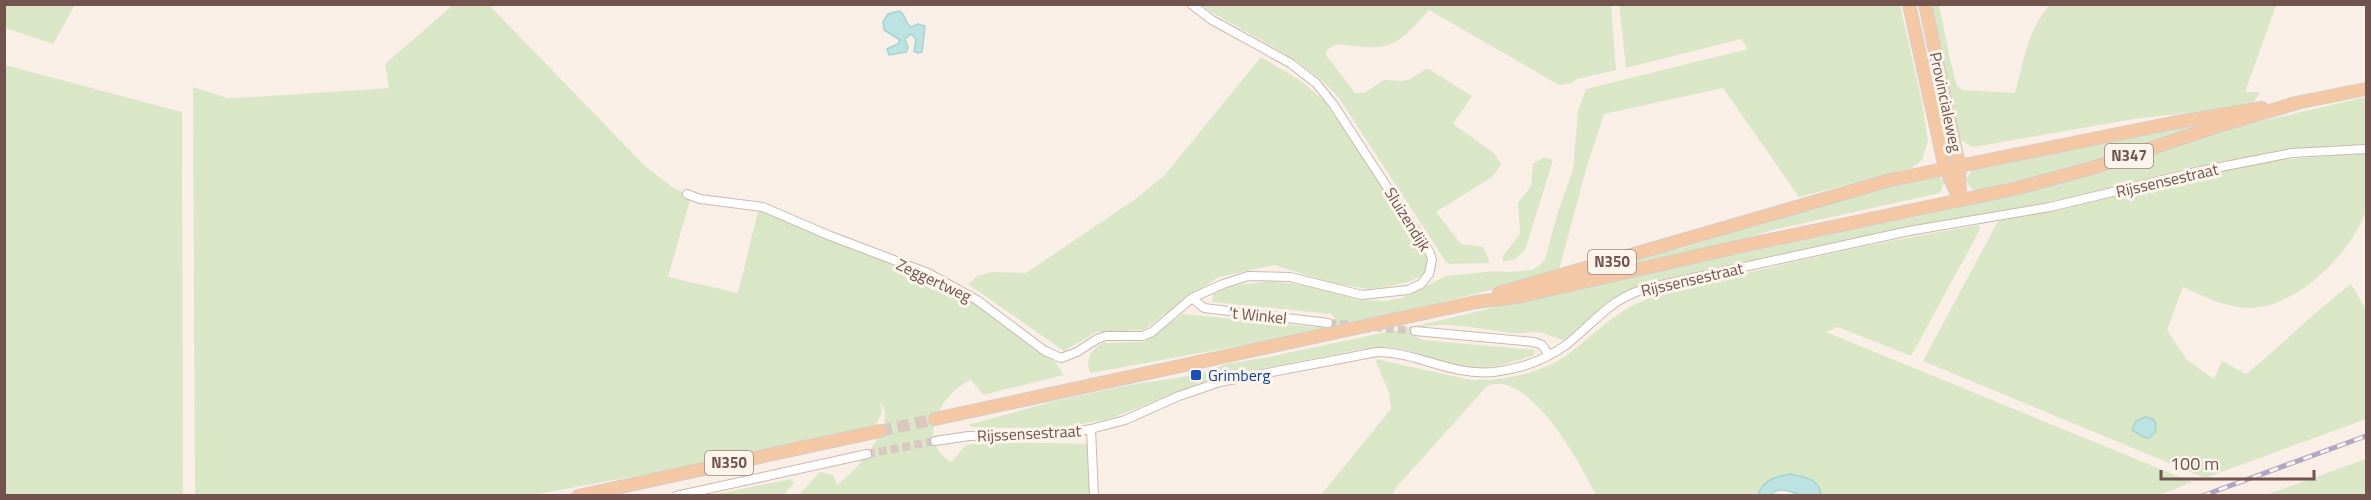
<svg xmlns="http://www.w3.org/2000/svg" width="2371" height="500" font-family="'Titillium Web',sans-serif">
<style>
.green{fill:#d9e7c6}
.water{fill:#bce2e1;stroke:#a3d3d2;stroke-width:1.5}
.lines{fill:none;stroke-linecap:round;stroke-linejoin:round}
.minor-tunnel{stroke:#d8c8c0;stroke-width:8;stroke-dasharray:8 4;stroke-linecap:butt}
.primary-tunnel{stroke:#d8c8c0;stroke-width:12;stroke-dasharray:12 6;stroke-linecap:butt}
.minor-casing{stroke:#cdb8b0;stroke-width:10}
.primary-casing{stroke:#d5cbca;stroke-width:14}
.minor{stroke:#fff;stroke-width:8}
.primary{stroke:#f4c8a4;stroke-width:12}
.rail-casing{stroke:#b0a5c3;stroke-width:5}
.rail{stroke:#fdf4ec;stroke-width:3;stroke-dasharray:9;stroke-linecap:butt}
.transit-dot{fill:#1a4fb4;stroke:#fdf4ec;stroke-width:2}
.labels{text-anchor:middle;stroke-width:6;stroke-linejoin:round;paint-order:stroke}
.shield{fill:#fdf4ec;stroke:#9c837d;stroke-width:1.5}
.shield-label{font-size:15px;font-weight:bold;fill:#72534d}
.street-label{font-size:16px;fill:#72534d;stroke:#fdf4ec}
.transit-label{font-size:16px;fill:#164399;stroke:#fdf4ec;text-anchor:start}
</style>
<rect width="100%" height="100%" fill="#faefe6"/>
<g class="green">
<path d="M5,4H75V5L53,44L5,28Z"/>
<path d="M453,5H489L645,166L672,187L691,197L668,277L738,293L759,207L846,246L932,280L968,297L1055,362L1064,375L983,395L971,380C942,392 914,440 951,462L966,445L994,442L1087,444L1095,495H799L820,472L834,475L836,485C853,476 901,420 880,403C884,415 878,421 870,431L810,440L680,468L532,495H195L193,87L227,98H237L389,88L385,64Z"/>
<path d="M1201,5H1611L1616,70L1577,79L1572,83L1559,85L1429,10C1392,52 1389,50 1336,44L1326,51V55L1355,93H1364L1384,80L1402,81L1411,79L1427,68L1472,96L1453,124L1495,154L1501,165L1492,177L1436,212L1461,244L1483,247L1490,263L1451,264L1446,262L1339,98C1305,57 1245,35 1201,5Z"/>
<path d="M1619,5H1900L1922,102L1928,140L1922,160L1912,168L1799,197L1723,88L1604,114L1587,166L1558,273L1411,310L1292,336L1091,373C1084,362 1091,349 1102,343L1144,342L1183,314L1314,327L1336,320L1331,314L1212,302L1213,294L1230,286L1273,281L1309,286L1360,300L1385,301L1402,298L1446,276L1495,271L1511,272L1532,270L1539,266L1545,259L1558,212L1573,170L1578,111L1586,89L1748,49L1741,39L1626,68Z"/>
<path d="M1931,5H1939L1950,59L1957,86L1963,90L2015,93C2024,59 2027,33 2049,5H2276L2245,92H2260L2254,102L2221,109L2134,119L1973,147L1962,141L1958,133Z"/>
<path d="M1261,57L1304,83L1326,103L1426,250L1429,264L1426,274L1408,282L1385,287L1368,289L1332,283L1274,265L1219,277L1179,303L1144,330L1096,332L1064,351L968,284L977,276L992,272L1026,273L1134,200L1164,176Z"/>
<path d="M5,65L182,112L183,495H5Z"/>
<path d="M2366,97V145L2282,151L2003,212L1911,227L1630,291L1606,303L1565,340C1557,339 1550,335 1542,333C1532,331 1520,334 1510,333C1485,330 1428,316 1409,334L1423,340L1535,350L1534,355C1510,363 1484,372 1458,367C1434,362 1413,348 1388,347C1365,347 1343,353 1321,357C1280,365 1240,372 1200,383L1198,375L1226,364L1269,357L1429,323L1608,280L1929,214L2072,179L2240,126Z"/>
<path d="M2226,119L2048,176L1977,191L1972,189L1966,181L1972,169Z"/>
<path d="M2366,153C2366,167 2370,202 2365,213C2350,254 2299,305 2253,308C2229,309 2205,297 2183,287L2167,330L2187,360L2214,379L2222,361L2246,374C2282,345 2314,312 2351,284L2366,310V419L2205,478L1923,361L1998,221L2277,160Z"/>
<path d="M1544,157L1553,160L1525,250L1515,259L1503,262V256L1520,234L1518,203L1531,186L1533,164Z"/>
<path d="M1938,175L1944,183L1940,193L1772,230L1692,255L1498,295L1655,254L1683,248L1804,208Z"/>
<path d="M1979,225L1980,228L1975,239L1911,356L1838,327L1826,332L2192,482L2157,496H1821L1816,484L1810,478L1766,483L1758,495H1596C1581,465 1529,368 1487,386L1394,490L1393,495L1320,496L1391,409L1389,393L1375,359L1471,380C1504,381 1540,374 1567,355C1598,332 1615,310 1653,297C1685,286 1718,280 1751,272C1826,254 1902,238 1979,225Z"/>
<path d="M1195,375L1198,384L1109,419L1055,429L972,427L968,425L1055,401L1129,385Z"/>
<path d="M2366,459V495H2264L2274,492Z"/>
<path d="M791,479L794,483L784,495H711Z"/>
</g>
<g class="water">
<path d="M899,11C906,14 904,22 911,27L918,24L925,26L922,52L918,53L914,51L916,39L911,34L905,39L908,48L906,52L889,55L887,49L898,44L900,40L884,30L883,22L888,14Z"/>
<path d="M2145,417L2153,419L2156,423L2155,432L2149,438L2143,437L2132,430L2136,421Z"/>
<path d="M1790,474C1804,477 1819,478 1821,495C1816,495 1810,496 1805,496C1793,494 1780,484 1771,495H1758C1763,480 1775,477 1790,474Z"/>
</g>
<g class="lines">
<g class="minor-tunnel">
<path d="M1328,323L1355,325"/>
<path d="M1374,327L1415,331"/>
<path d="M867,454L935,441"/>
</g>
<path class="primary-tunnel" d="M880,431L935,419"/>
<g class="minor-casing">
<g id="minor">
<path d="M687,194L700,199L763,207L828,235L928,273L977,300L1045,351L1061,358L1077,352L1097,339L1106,336H1143L1152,332L1192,298L1223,284L1248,276L1290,277L1362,295L1408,290L1421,284L1429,274L1432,260L1430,253L1333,104L1316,83L1290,63L1212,20L1191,4"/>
<path d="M1192,298L1204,308L1328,323"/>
<path d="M1415,331L1534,342L1542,345L1549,355"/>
<path d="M1091,429L1094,496"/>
<path d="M935,441L969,436L1062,434L1091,429L1125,420L1179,396L1220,382L1377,352C1418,352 1450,376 1494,372C1519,369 1545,360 1566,345C1584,331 1599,313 1618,301C1630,293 1643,289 1657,286L1909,231L2050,207L2200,171L2292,153L2366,149"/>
<path d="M676,496L867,454"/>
</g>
</g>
<g class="primary-casing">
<g id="primary">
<path d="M1909,4L1945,168L1960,200"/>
<path d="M1925,4L1959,165L1960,193"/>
<path d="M2291,104L2366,89"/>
<path d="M1499,293L1890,180L2172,123L2262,108"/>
<path d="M935,419L1476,302L1517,297L1746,245L2018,188L2092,168L2221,125L2297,103"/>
<path d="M578,496L880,431"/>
</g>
</g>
<use href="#minor" class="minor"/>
<use href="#primary" class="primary"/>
<g class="rail-casing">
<path id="rail" d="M2202,496L2366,436"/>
</g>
<use href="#rail" class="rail"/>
</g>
<rect class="transit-dot" x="1190" y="369" width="12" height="12" rx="3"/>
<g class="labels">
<g class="shield">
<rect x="2105" y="144" width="48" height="24" rx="4.5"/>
<rect x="1588" y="250" width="48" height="24" rx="4.5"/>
<rect x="705" y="451" width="48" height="24" rx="4.5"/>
</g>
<g class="shield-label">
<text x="2129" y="161">N347</text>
<text x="1612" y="267">N350</text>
<text x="729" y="468">N350</text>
</g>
<g class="street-label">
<text transform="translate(1946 102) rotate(78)" y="6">Provincialeweg</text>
<text transform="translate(2167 180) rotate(-13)" y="6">Rijssensestraat</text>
<text transform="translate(1408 219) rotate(58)" y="6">Sluizendijk</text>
<text transform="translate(1692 279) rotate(-13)" y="6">Rijssensestraat</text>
<text transform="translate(934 280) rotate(25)" y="6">Zeggertweg</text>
<text transform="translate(1258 315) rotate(6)" y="6">'t Winkel</text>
<text transform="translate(1029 433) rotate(-3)" y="6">Rijssensestraat</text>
</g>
<g class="transit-label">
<text x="1208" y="381">Grimberg</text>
</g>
</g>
<rect width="2371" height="500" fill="none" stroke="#72534d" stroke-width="12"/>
<path d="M2161 470v9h153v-9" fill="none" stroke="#72534d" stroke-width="3"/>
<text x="2170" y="470" font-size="18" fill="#72534d" stroke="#fdf4ec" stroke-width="4.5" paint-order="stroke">100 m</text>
</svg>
